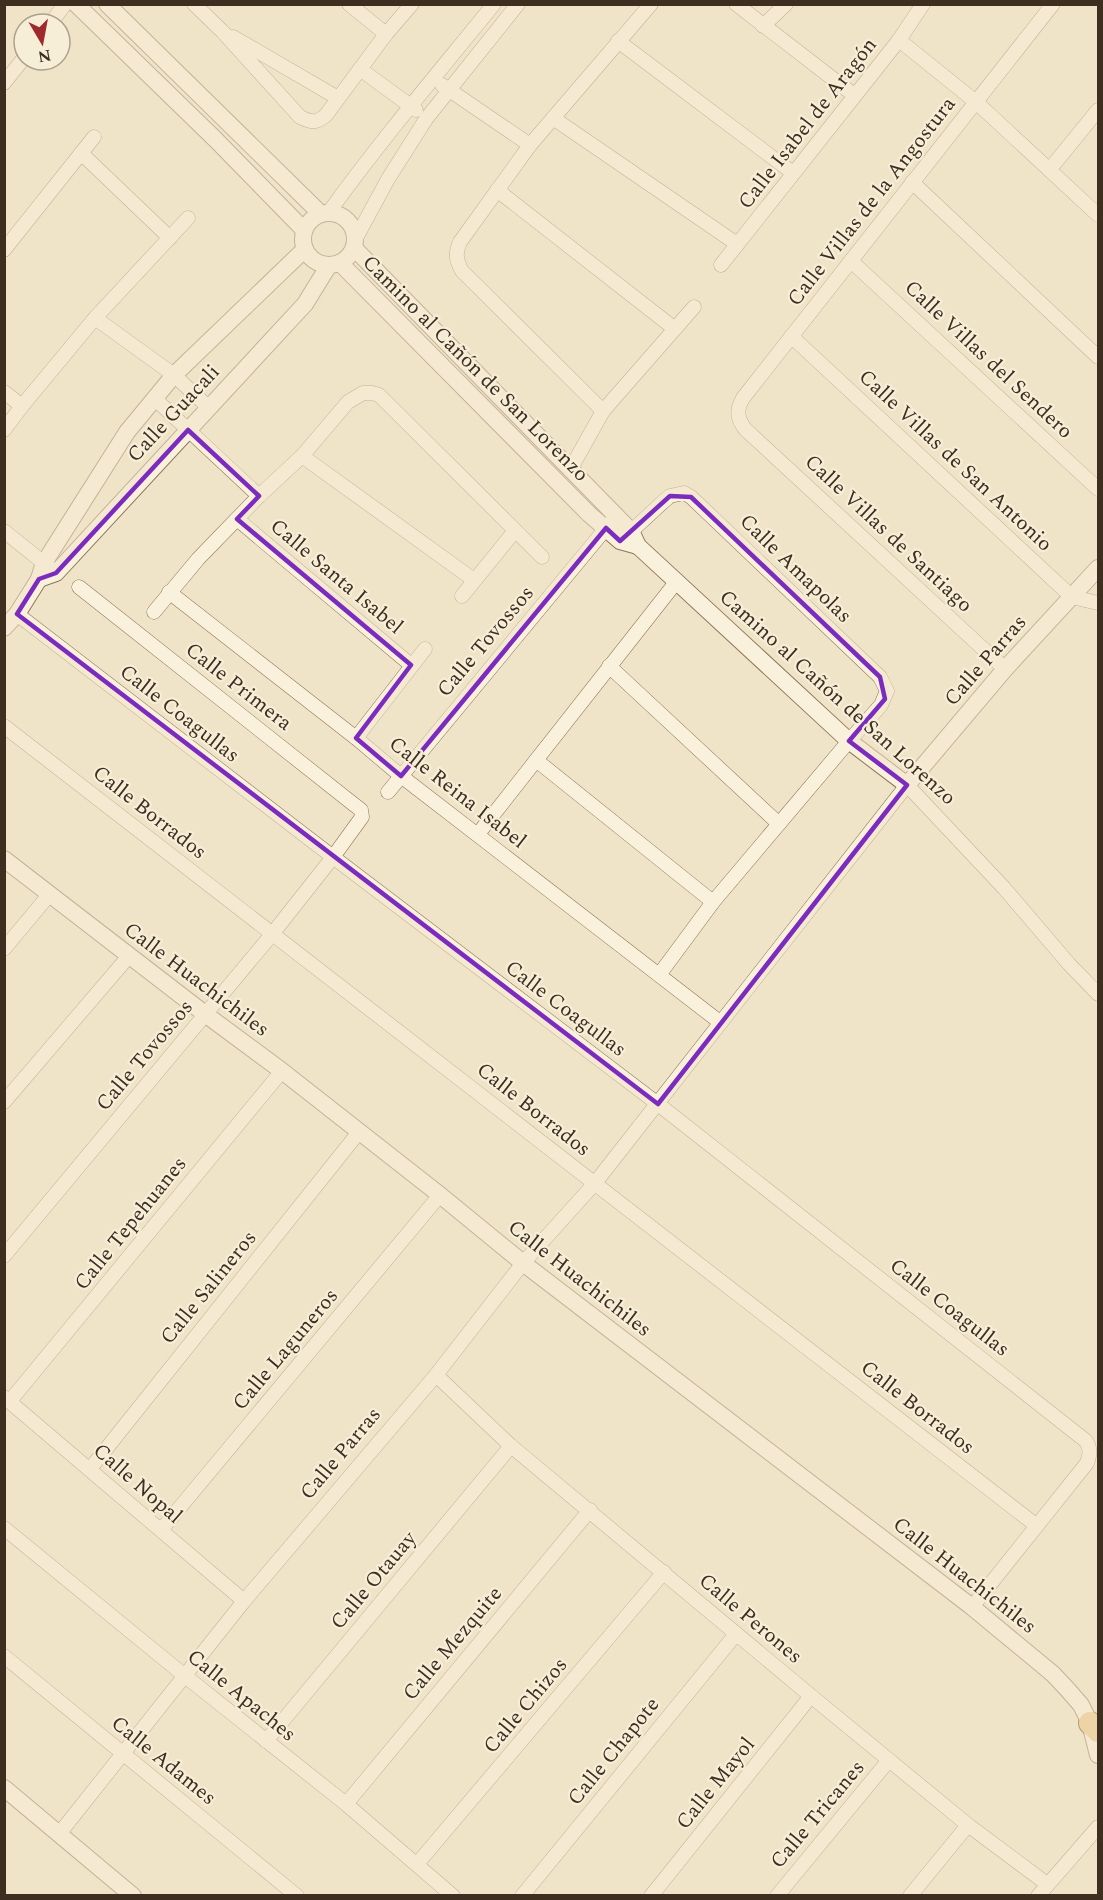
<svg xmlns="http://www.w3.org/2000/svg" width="1103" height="1900" font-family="Spectral,serif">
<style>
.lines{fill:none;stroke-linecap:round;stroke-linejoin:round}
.minor-casing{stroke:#8d765c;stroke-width:15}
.tertiary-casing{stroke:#8d765c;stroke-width:18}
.trunk-casing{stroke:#5b4430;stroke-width:24}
.minor{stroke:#faf1dc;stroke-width:14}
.tertiary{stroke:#faf1dc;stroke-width:16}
.trunk{stroke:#eabe7c;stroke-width:22}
.marked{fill:none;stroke:#7b2cbf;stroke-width:4.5;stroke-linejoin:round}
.labels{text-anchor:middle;stroke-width:4.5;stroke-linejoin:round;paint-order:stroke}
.street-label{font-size:21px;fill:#3d2e20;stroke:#f7eed8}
</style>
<rect width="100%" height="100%" fill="#f0e4c8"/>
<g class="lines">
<g class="minor-casing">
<g id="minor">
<path d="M194,4L222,31L300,117C312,123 317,123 326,115L386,34L412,4"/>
<path d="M349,4L386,34"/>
<path d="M736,4L854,95"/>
<path d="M50,24L65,4"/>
<path d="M763,26L786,4"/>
<path d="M233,37L338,98"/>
<path d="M899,40L976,102L1098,215"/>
<path d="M618,41L793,173"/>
<path d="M360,69L416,110"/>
<path d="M4,83L24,58"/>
<path d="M442,85L530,145"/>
<path d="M553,118L737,244"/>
<path d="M81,153L170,238"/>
<path d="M1050,169L1098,110"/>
<path d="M912,182L1098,357"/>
<path d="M497,190L675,329"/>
<path d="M329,212C381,140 438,73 494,4"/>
<path d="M356,238L388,179L426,119L518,4"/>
<path d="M4,250L94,137"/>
<path d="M851,261L1098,489"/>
<path d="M721,265L899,40L923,4"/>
<path d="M95,318L174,375L208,407"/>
<path d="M791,336L1072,597L1098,603"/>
<path d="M4,392L22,406"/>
<path d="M154,398L259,496"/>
<path d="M603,411L462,271C456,260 455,253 460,242L530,145L651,4"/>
<path d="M4,430L22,406L95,318L188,218"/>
<path d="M302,456L474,580"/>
<path d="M570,470L603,411L694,307"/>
<path d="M237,519L411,665"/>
<path d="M4,531L50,568"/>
<path d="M624,538L664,501L670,496L684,493L691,497L880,677L887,691L881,705L849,741L713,902L659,975"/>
<path d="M169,592L356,738L401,776L721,1023"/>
<path d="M462,596L514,532"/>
<path d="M154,612L198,559L259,496L302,456L348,402L363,393H372L379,395L542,557"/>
<path d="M17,614L333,857L658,1104L1086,1441C1091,1449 1090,1454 1087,1463L972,1607"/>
<path d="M609,666L779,824"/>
<path d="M1005,669L745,429C737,418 736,410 743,398L1053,4"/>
<path d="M4,726L1037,1526"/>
<path d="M356,738L425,649"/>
<path d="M536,760L713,902"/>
<path d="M388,792L612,521"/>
<path d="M478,834L677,581"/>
<path d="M4,949L49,895"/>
<path d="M4,1102L129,956"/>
<path d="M4,1256L273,933L333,857L362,817L361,810L352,803L79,587"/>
<path d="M436,1375L511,1446L811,1696L968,1825L1047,1884"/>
<path d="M4,1397L244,1601"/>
<path d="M10,1401L282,1071"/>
<path d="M90,1469L359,1132"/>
<path d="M4,1528L185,1676L346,1804L453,1896"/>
<path d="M161,1530L440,1195"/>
<path d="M4,1656L297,1896"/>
<path d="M266,1741L511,1446"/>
<path d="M346,1804L590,1510"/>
<path d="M59,1834L244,1601L436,1375L523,1263L595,1183L907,785L1004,888L1069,964L1098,994"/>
<path d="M417,1864L664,1572"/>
<path d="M522,1896L736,1634"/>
<path d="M651,1896L811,1696"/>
<path d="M777,1896L889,1760"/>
<path d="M910,1896L968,1825"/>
<path d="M1038,1896L1098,1827"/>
</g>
</g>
<g class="tertiary-casing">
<g id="tertiary">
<path d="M76,4L215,139L304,230"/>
<path d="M107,4L320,213"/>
<circle cx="329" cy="239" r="26"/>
<path d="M354,248L631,531L638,546L849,741L907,785L1005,669L1098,568"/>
<path d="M340,263L589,514L620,541L638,546"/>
<path d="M39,579L56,573L305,304L329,265"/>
<path d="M4,628L17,614L39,579L44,563L127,432L174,375L305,249"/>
<path d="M4,859L205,1014L282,1071L440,1195L523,1263L972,1607L1053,1674L1068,1690L1081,1705L1090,1723L1098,1755"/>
<path d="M4,1788L133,1896"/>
</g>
</g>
<g class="trunk-casing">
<path id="trunk" d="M1090,1723L1098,1731"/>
</g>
<use href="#minor" class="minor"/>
<use href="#tertiary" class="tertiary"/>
<use href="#trunk" class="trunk"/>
</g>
<path d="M0 0H1103V1900H0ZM188,430L259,496L237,519L411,665L356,738L401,776L606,528L620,541L670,496L691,497L880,677L885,699L849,741L907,785L658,1104L17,614L39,579L56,573Z" fill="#f0e4c8" fill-opacity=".55" fill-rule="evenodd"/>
<path class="marked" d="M188,430L259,496L237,519L411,665L356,738L401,776L606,528L620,541L670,496L691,497L880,677L885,699L849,741L907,785L658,1104L17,614L39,579L56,573Z"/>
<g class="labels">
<g class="street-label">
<text transform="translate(807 123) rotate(-52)" y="7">Calle Isabel de Aragón</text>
<text transform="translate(871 201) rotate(-52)" y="7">Calle Villas de la Angostura</text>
<text transform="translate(989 359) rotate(43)" y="7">Calle Villas del Sendero</text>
<text transform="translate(476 368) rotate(45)" y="7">Camino al Cañón de San Lorenzo</text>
<text transform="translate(173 413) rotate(-47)" y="7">Calle Guacali</text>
<text transform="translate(956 460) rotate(43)" y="7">Calle Villas de San Antonio</text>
<text transform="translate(889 533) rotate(43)" y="7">Calle Villas de Santiago</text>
<text transform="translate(796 568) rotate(44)" y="7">Calle Amapolas</text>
<text transform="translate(337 576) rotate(40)" y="7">Calle Santa Isabel</text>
<text transform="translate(485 641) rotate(-50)" y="7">Calle Tovossos</text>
<text transform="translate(985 660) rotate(-49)" y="7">Calle Parras</text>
<text transform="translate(239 686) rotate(38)" y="7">Calle Primera</text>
<text transform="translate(838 697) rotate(42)" y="7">Camino al Cañón de San Lorenzo</text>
<text transform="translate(180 713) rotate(38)" y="7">Calle Coagullas</text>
<text transform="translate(458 792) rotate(38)" y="7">Calle Reina Isabel</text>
<text transform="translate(150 812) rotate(38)" y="7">Calle Borrados</text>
<text transform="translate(197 979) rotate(37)" y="7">Calle Huachichiles</text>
<text transform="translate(566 1008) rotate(37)" y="7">Calle Coagullas</text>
<text transform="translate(144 1055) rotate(-50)" y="7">Calle Tovossos</text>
<text transform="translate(534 1109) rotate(38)" y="7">Calle Borrados</text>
<text transform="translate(130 1223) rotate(-51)" y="7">Calle Tepehuanes</text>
<text transform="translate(580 1278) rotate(38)" y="7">Calle Huachichiles</text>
<text transform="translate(208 1287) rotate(-51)" y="7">Calle Salineros</text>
<text transform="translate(950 1307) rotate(38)" y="7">Calle Coagullas</text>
<text transform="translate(285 1349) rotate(-50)" y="7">Calle Laguneros</text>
<text transform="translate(918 1407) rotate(38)" y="7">Calle Borrados</text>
<text transform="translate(340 1453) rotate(-50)" y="7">Calle Parras</text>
<text transform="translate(138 1483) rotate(41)" y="7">Calle Nopal</text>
<text transform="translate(965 1575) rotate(38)" y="7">Calle Huachichiles</text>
<text transform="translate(373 1580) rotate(-50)" y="7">Calle Otauay</text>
<text transform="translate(751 1618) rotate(40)" y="7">Calle Perones</text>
<text transform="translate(452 1643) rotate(-50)" y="7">Calle Mezquite</text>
<text transform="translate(242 1695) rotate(39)" y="7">Calle Apaches</text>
<text transform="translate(525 1705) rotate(-50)" y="7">Calle Chizos</text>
<text transform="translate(613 1751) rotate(-51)" y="7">Calle Chapote</text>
<text transform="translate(164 1760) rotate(39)" y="7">Calle Adames</text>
<text transform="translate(715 1783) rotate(-51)" y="7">Calle Mayol</text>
<text transform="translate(817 1814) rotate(-50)" y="7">Calle Tricanes</text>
</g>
</g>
<rect width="1103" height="1900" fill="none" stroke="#3d2e20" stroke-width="12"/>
<g transform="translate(42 42) rotate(170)"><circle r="28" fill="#f7eed8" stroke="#ada18e" stroke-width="1.5"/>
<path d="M0-4.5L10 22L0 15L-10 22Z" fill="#9e2a2b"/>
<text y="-9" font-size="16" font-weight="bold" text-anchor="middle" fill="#3d2e20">N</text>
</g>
</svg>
